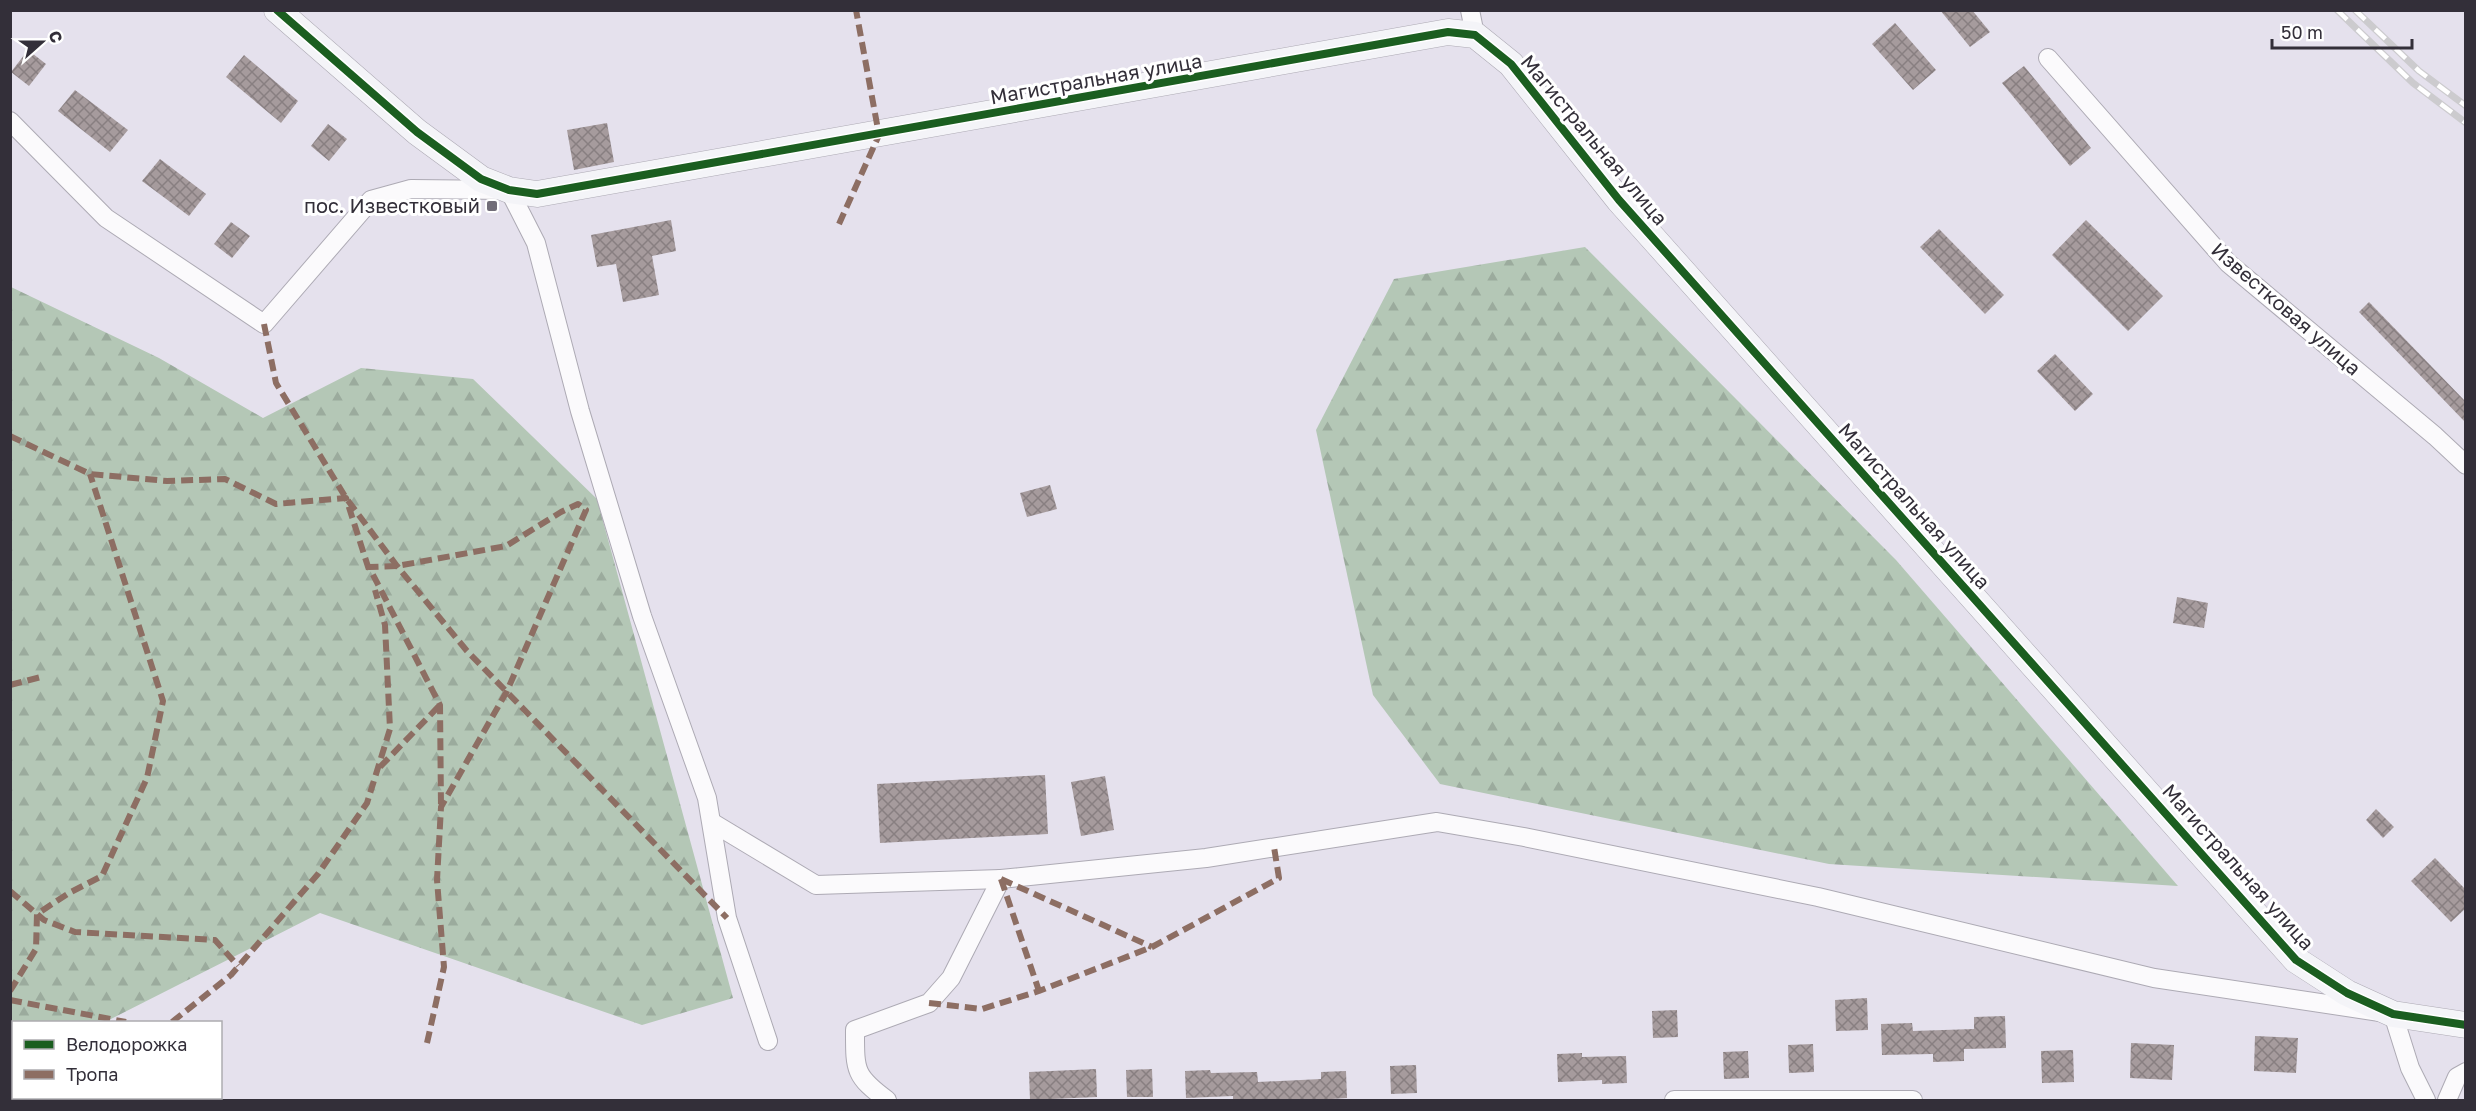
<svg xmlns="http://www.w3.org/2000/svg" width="2476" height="1111" font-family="'Golos Text',sans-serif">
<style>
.forest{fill:url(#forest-firs)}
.building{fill:url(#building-cross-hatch)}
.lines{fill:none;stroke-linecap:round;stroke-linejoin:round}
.street-casing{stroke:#adaab4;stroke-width:20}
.secondary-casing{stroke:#adaab4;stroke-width:27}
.street{stroke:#fbfafc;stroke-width:18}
.secondary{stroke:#f4f4f8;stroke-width:26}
.rail-casing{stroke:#cccbce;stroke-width:7}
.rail{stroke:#fff;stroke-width:4.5;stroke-dasharray:14;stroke-linecap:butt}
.quiet{stroke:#8d6e63;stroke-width:6;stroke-dasharray:12 6;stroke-linecap:butt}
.cycleway-casing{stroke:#fff;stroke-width:11}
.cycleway{stroke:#1b5e20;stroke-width:8}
.poi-dot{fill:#716d78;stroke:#fff;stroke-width:2}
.labels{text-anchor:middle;stroke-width:6;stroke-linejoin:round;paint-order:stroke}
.street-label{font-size:20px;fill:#332f39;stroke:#fff}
.poi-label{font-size:20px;fill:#332f39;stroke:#fff;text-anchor:end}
</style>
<defs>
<pattern id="forest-firs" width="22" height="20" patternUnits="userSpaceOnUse" patternTransform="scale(1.5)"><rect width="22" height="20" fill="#b4c7b6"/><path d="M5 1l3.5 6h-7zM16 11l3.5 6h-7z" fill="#9bab9d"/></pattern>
<pattern id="building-cross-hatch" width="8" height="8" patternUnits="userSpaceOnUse" patternTransform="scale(1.5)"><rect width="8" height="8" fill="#a69b9d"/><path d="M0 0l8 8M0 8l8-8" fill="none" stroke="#887f81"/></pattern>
</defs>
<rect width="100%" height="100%" fill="#e5e1ed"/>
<g class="forest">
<path d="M1585,247L1896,560L2178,886L1829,864L1440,784L1373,695L1316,430L1394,279Z"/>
<path d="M11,287L159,358L263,418L361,368L473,379L597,499L733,998L642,1025L320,913L105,1022H14L13,1066L11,1067Z"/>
</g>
<g class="building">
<path d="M1940,10H1972L1990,32L1970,47Z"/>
<path d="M1895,23L1936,70L1913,90L1872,44Z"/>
<path d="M28,50L46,64L29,86L11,72Z"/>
<path d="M244,55L298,101L281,123L226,77Z"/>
<path d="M2024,66L2091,148L2070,166L2002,83Z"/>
<path d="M75,90L128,130L110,152L58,111Z"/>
<path d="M607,123L614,162L574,170L567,130Z"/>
<path d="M328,124L347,139L329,161L311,146Z"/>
<path d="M160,159L206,194L189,216L142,181Z"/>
<path d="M671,220L676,251L652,256L659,295L623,302L616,264L597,267L591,235Z"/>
<path d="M2086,220L2163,296L2128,331L2052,255Z"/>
<path d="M231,222L250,236L232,258L214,244Z"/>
<path d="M1939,229L2004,295L1985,314L1920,247Z"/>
<path d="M2369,302L2466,402V423L2359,312Z"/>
<path d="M2055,354L2093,394L2075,411L2037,371Z"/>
<path d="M1050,485L1057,509L1027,517L1020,493Z"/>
<path d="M2177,597L2208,603L2204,628L2173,623Z"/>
<path d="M1045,775L1048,834L880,843L877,784Z"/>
<path d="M1105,776L1114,830L1081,836L1071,782Z"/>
<path d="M2376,809L2394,827L2383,838L2366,820Z"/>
<path d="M2435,858L2466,890V908L2451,922L2411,881Z"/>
<path d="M1867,998L1868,1030L1836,1031L1835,1000Z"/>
<path d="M1677,1010L1678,1037L1653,1038L1652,1011Z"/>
<path d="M2005,1016L2006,1048L1964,1049V1061L1933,1062V1054L1882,1055L1881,1024L1912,1023L1913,1031L1974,1029V1017Z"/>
<path d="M2255,1036L2298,1038L2296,1073L2254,1071Z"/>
<path d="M2131,1043L2174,1045L2172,1080L2130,1078Z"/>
<path d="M1813,1044L1814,1072L1789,1073L1788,1045Z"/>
<path d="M2073,1050L2074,1082L2042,1083L2041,1051Z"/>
<path d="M1748,1051L1749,1078L1724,1079L1723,1052Z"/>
<path d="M1582,1053V1057L1626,1056L1627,1083L1602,1084V1080L1558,1082L1557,1054Z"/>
<path d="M1416,1065L1417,1093L1391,1094L1390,1066Z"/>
<path d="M1096,1069L1097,1097L1030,1100L1029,1072Z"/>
<path d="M1152,1069L1153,1097H1127L1126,1070Z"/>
<path d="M1210,1070L1211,1073L1257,1072L1258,1082L1321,1079V1072L1346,1071L1347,1098L1301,1101H1276V1099L1233,1100V1096L1186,1098L1185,1071Z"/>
</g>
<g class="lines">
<g class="street-casing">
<g id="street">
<path d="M1470,10L1475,35"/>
<path d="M2048,58L2228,263L2435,436L2466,465"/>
<path d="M10,121L106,218L264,324L371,200L411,189L509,190L536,243L580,411L642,616L707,798L727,918L768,1041"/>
<path d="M713,823L816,885L1001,879"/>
<path d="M887,1100C854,1076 855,1070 855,1030L929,1003L951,978L1001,879L1206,858L1437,822L1524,837L1818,897L2154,978L2393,1014L2410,1068L2426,1100"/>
<path d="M1674,1100H1913"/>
<path d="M2447,1100L2457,1077L2466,1072"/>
</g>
</g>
<g class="secondary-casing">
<path id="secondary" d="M277,10L417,132L481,179L509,190L537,194L1448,32L1475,35L1511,64L1619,200L2296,960L2347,993L2393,1014L2466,1025"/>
</g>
<use href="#street" class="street"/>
<use href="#secondary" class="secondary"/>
<g class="rail-casing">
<g id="rail">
<path d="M2337,10L2413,83L2466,123"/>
<path d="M2355,10L2419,71L2466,106"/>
</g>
</g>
<use href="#rail" class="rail"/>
<g class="quiet">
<path d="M839,224L879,135L856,10"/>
<path d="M264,324L276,383L346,498L397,566L467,651L727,918"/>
<path d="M10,436L90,474L167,481L225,479L276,504L346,498L370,573"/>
<path d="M10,685L41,677"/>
<path d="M380,767L440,705"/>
<path d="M1001,879L1152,947"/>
<path d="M1001,879L1039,991"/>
<path d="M10,891L44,920L75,932L215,940L238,966"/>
<path d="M10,991L36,949L37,914L69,893L102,876L147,778L163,701L90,474"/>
<path d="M10,1000L126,1022"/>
<path d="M929,1003L982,1009L1039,991L1152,947L1279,878L1274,847"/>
<path d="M172,1022L231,975L318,874L367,803L390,729L385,625L375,590"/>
<path d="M427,1043L444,967L437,880L441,807L507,691L586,510L578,504L561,512L506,546L397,566L369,567L440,705L441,807"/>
</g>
<g class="cycleway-casing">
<path id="cycleway" d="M277,10L417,132L481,179L509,190L537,194L1448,32L1475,35L1511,64L1619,200L2296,960L2347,993L2393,1014L2466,1025"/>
</g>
<use href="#cycleway" class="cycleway"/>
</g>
<rect class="poi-dot" x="486" y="200" width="12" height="12" rx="3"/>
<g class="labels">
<g class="street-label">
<text transform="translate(1096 79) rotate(-10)" y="7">Магистральная улица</text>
<text transform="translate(1594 140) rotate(50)" y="7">Магистральная улица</text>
<text transform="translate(2286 309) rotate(41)" y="7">Известковая улица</text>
<text transform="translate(1914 506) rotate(48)" y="7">Магистральная улица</text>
<text transform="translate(2238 867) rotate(48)" y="7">Магистральная улица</text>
</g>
<g class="poi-label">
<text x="480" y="213">пос. Известковый</text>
</g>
</g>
<rect width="2476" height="1111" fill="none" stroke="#332f39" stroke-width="24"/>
<rect x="12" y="1021" width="210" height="78" fill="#ffffff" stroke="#adacb0" stroke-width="1.5"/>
<rect x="24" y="1040" width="30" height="9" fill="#1b5e20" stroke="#adacb0" stroke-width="1.5"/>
<text x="66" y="1051" font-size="18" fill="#332f39">Велодорожка</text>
<rect x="24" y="1070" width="30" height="9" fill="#8d6e63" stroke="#adacb0" stroke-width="1.5"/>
<text x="66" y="1081" font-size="18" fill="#332f39">Тропа</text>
<g transform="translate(42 42) rotate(69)" stroke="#ffffff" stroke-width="4.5" paint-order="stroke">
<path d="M0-4.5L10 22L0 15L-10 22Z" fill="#332f39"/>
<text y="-9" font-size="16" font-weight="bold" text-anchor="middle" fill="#332f39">С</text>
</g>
<path d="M2272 39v9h140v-9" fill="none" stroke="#332f39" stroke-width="3"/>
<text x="2281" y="39" font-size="18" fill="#332f39" stroke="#ffffff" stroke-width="4.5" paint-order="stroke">50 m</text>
</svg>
